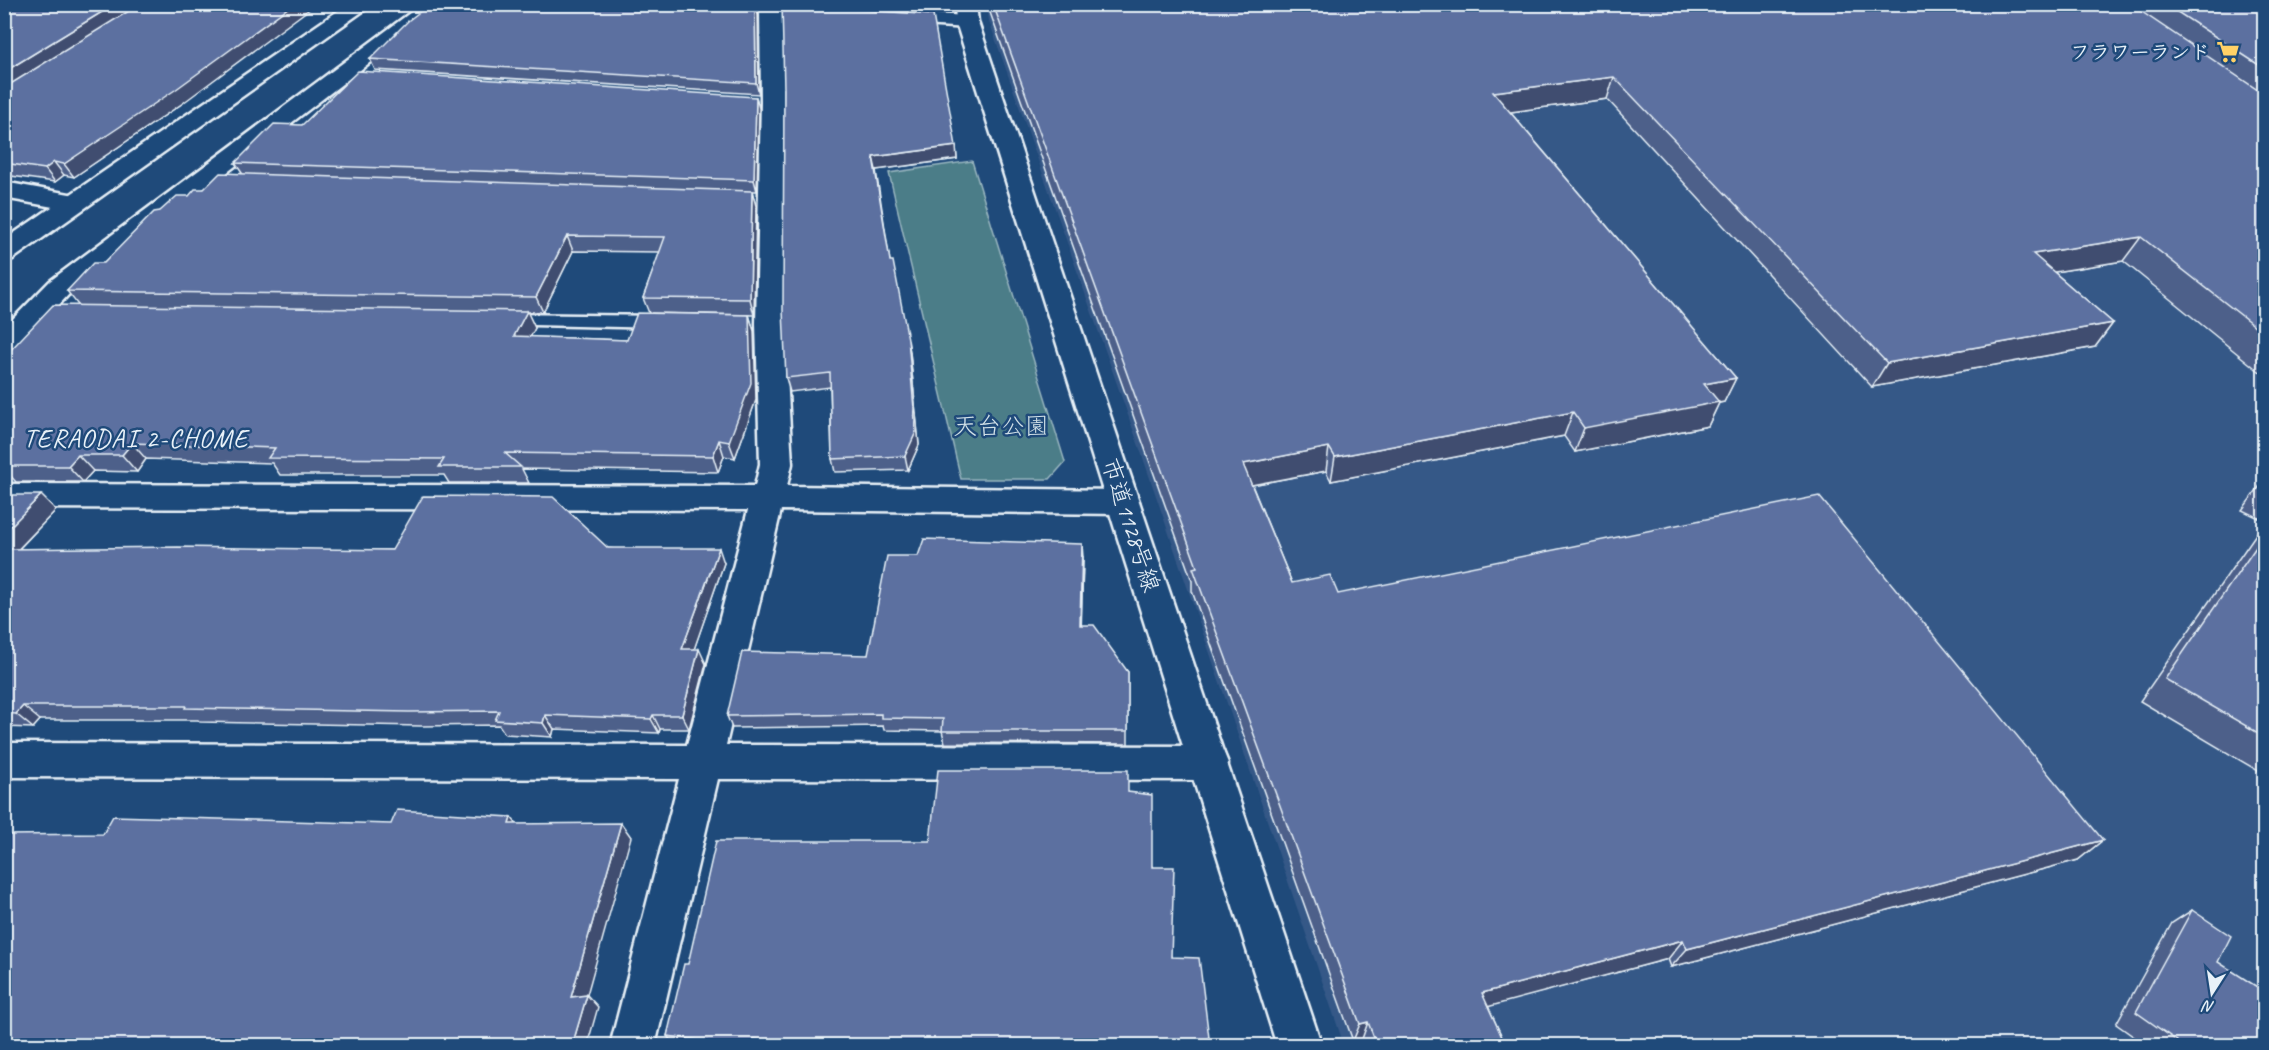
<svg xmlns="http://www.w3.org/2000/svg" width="2269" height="1050" font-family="Caveat,'Klee One',sans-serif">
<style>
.built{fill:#355887}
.green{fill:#4c7d88;stroke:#9ab7c0;stroke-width:1.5}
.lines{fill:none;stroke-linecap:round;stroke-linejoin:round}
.lane-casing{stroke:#e8f1f8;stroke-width:5}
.street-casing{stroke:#e8f1f8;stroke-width:5}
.secondary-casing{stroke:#e8f1f8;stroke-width:5}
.lane{fill:#1f4a7a;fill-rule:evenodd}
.street{fill:#1f4a7a;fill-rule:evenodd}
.secondary{fill:#1f4a7a;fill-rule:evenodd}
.wall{fill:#4e608a;stroke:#e8f1f8;stroke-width:1.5;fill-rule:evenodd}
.shaded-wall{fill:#404e70;stroke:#e8f1f8;stroke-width:1.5}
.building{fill:#5b70a0;stroke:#e8f1f8;stroke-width:1.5}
.labels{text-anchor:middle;stroke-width:5;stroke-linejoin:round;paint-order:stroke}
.far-poi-label{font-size:20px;font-weight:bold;fill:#e8f1f8;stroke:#1f4a7a;text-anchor:end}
.park-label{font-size:24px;fill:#d1e0e7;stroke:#1f4a7a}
.street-label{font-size:24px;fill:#e8f1f8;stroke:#1f4a7a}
.neighbourhood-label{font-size:26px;letter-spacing:1.5px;fill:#e8f1f8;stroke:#1f4a7a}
</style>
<rect width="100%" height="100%" fill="#1f4a7a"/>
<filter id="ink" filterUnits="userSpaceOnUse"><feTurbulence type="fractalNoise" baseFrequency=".0167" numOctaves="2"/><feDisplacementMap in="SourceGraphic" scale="12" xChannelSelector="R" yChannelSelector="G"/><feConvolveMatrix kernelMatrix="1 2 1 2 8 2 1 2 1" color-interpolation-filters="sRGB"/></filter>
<g filter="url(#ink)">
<path class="built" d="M987,5H1899L2264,285V1045H1344L1141,452L989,21Z"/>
<path class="green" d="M972,161L1065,462L1050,479H961L889,173Z"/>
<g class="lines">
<g class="lane-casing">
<path id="lane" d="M501,314L663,316L670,318L673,322L670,326L663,328L494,324L491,320L494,316Z"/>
</g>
<g class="street-casing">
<g id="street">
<path d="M422,4H446L70,293L14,353L4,355V328L50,281Z"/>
<path d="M763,4H784L782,8L785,102L784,323L792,464L787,486L1123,490L1134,493L1139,502L1134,511L1123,514L781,510L726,745L1209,746L1223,751L1228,763L1223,775L1209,780L718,779L655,1046H610L679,779L4,777V743L687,745L748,510L4,508V484L755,486L760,464L756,323L761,102L760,8Z"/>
<path d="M888,11L967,16L975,17L978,22L975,27L967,28L880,22L877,17L880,12Z"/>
<path d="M4,182L75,195L84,198L88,203L84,208L75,211L4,198Z"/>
</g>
</g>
<g class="secondary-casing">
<g id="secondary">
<path d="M348,4H373L13,259L4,261V240Z"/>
<path d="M955,4H976L978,22L1322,1046H1277L956,22Z"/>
</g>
</g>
<use href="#lane" class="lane"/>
<use href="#street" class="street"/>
<use href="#secondary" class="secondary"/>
</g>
<g class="wall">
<path d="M4,4L183,103L74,177L64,175L55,182L4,175Z"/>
<path d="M755,4L758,15L759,94L375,70L370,59Z"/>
<path d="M854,4H930L931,11Z"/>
<path d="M987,4H2265V376L2123,261L2054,272L2113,323L2095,347L1872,387L1607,99L1510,112L1736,378L1724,402L1719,403L1708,426L1575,452L1564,436L1331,481L1326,471L1252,485L1292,583L1338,594L2103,840L2078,860L1671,967L1668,959L1488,1006L1506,1046H1364L1362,1039L1353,1041L1192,591V581Z"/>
<path d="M784,89L956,146L957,159L876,170L890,261L910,352L919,445L908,470L835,472L832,459L830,387L790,392L786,378Z"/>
<path d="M756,97L759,108L757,191H752L756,206L754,315L651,313L749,315L754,331L756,400L735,458L724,456L718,472L522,469L529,483H449L444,475H280L272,463L146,459L137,472L93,471L83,482H16L7,472H4V357L78,305L67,291L104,263L160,211L204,189L242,173L235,163L302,125ZM573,251L660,252L643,298L649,313L627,340L530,337L535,328L527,312H543Z"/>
<path d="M2265,479V521L2242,510Z"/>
<path d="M4,495L56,510L19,549L392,550L608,548L724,563L694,649L706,664L689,729H660L659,733L554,729L552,737L505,734L499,725L421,726L200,722L198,720H40L33,728L4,727Z"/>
<path d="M2265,521V775L2140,701Z"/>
<path d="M1083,557L1081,625L1128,672V744L945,743L942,731L884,730L883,726L732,728L727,716L868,655Z"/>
<path d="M1128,792L1152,867L1171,957L1210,1046H675L667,1036L688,964L930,841Z"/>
<path d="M2192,910L2218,962L2265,1046H2147L2116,1024L2172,923Z"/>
</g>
<g class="shaded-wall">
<path d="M115,4H143L4,90V72Z"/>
<path d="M293,4H316L183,103L74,177L64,164Z"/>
<path d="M755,4L758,15L759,94L756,83Z"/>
<path d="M1614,77L1607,99L1488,115L1493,92Z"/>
<path d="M756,97L759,108L757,191L754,180Z"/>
<path d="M956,146L957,159L876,170L873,157Z"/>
<path d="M54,162L64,175L55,182L45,169Z"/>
<path d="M752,191L756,206L754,315L750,299Z"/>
<path d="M567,236L573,251L543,312L536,297Z"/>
<path d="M2141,237L2123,261L2017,278L2033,254Z"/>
<path d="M527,311L535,328L522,353L514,336Z"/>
<path d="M749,315L754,331L756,400L735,458L729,442Z"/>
<path d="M2113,323L2095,347L1872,387L1887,363Z"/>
<path d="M908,339L910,352L919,445L908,470L905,456Z"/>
<path d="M1736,378L1724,402L1719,403L1708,426L1575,452L1584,428L1704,384Z"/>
<path d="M1573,412L1564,436L1331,481L1335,457Z"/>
<path d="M719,440L724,456L718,472L713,456Z"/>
<path d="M132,443L146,459L137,472L122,455Z"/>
<path d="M1329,447L1326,471L1241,487L1243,464Z"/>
<path d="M78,455L93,471L83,482L68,466Z"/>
<path d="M41,495L56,510L4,564V533Z"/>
<path d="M1082,544L1083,557L1081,638L1080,625Z"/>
<path d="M719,548L724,563L689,664L682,649Z"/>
<path d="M699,649L706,664L689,729L682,715Z"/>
<path d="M23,706L40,720L33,728L16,714Z"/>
<path d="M545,715L554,729L552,737L543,723Z"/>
<path d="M653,715L660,729L659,733L651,719Z"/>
<path d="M511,817L523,832L509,824Z"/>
<path d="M621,823L631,837L583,1009L571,997Z"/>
<path d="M2103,840L2078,860L1671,967L1687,949Z"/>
<path d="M1683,940L1668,959L1472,1011L1482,993Z"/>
<path d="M587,995L598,1007L587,1046H572Z"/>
<path d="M1368,1022L1362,1039L1353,1041L1360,1024Z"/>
<path d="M754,1039L759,1046H752Z"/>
</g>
<g class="building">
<path d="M4,4H115L4,72Z"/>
<path d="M140,4H293L175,90L64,164L54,162L45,169L4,163V88Z"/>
<path d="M430,4H755L756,83L370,59L409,20Z"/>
<path d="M782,4L933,15L956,146L873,157L890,261H893L908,339L916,432L905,456L832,459L830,373L786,378L783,310L784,89Z"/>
<path d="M993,4H2130L2265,95V334L2141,237L2033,254L2113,323L1887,363L1614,77L1493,92L1736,378L1704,384L1719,402L1584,428L1573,412L1335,457L1329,447L1243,464L1292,583L1330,575L1338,594L1819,496L2103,840L1687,949L1683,940L1482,993L1506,1046H1377L1368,1022L1360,1024L1193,568L1197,567Z"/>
<path d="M2165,4H2265V69Z"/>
<path d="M358,71L756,97L754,180L235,163L274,124L302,125Z"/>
<path d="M220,173L752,191L750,299L643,298L665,237L567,236L536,297L67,291L93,263H104L154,212L160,211L177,196H189L195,189H204Z"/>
<path d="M53,305L527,311L514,336L627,340L637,313L749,315L751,383L729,442L719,440L713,456L505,453L521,467H439L444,459L268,458L275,448L132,443L122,455H78L68,466H4V460L8,456H4V357Z"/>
<path d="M4,495H41L4,533Z"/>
<path d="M423,496L553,497L608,548H719L682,649H699L682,715H653L651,719L545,715L543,723L495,720L499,711L409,712L185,708L186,706H23L16,714L4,713V549L178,547L392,550Z"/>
<path d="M2265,534V737L2165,679Z"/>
<path d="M924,539L1082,544L1080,625H1094L1128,672V731H942L943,719L881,718V714L727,716L742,652L868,655L887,556H918Z"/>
<path d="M938,770H1128V792L1152,795V867H1174L1171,957L1199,958L1210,1046H808L754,1039L752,1046H707V1041L667,1036L684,964H688L716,841H930Z"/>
<path d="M397,810L511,817L509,824L621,823L571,997L587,995L572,1046H4V835L103,834L113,816L391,824Z"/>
<path d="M2192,910L2231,936L2218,962L2265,992V1046H2175L2177,1041L2136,1012Z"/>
</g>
</g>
<defs>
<g id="supermarket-bare" transform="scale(1.8)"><path d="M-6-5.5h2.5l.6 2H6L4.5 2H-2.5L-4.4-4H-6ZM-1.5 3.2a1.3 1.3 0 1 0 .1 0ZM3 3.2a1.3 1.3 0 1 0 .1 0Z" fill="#ffd166" stroke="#1f4a7a" stroke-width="2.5" paint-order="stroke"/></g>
</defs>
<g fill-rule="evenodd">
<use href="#supermarket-bare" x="2228" y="52"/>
</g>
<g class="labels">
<g class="far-poi-label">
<text x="2210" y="59">フラワーランド</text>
</g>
<g class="park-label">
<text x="1001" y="434">天台公園</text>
</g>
<g class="street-label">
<text transform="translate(1131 525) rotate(72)" y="8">市道1128号線</text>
</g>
<g class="neighbourhood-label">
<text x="136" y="447">TERAODAI 2-CHOME</text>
</g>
</g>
<rect width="2269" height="1050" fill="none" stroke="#1f4a7a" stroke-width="24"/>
<rect x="12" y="12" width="2245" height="1026" fill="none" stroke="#e8f1f8" stroke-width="2" filter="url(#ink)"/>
<g transform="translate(2212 993) rotate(192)" stroke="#1f4a7a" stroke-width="4.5" paint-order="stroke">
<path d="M0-4.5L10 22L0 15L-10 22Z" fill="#e8f1f8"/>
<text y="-9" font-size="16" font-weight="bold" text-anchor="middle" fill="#e8f1f8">N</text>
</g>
</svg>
